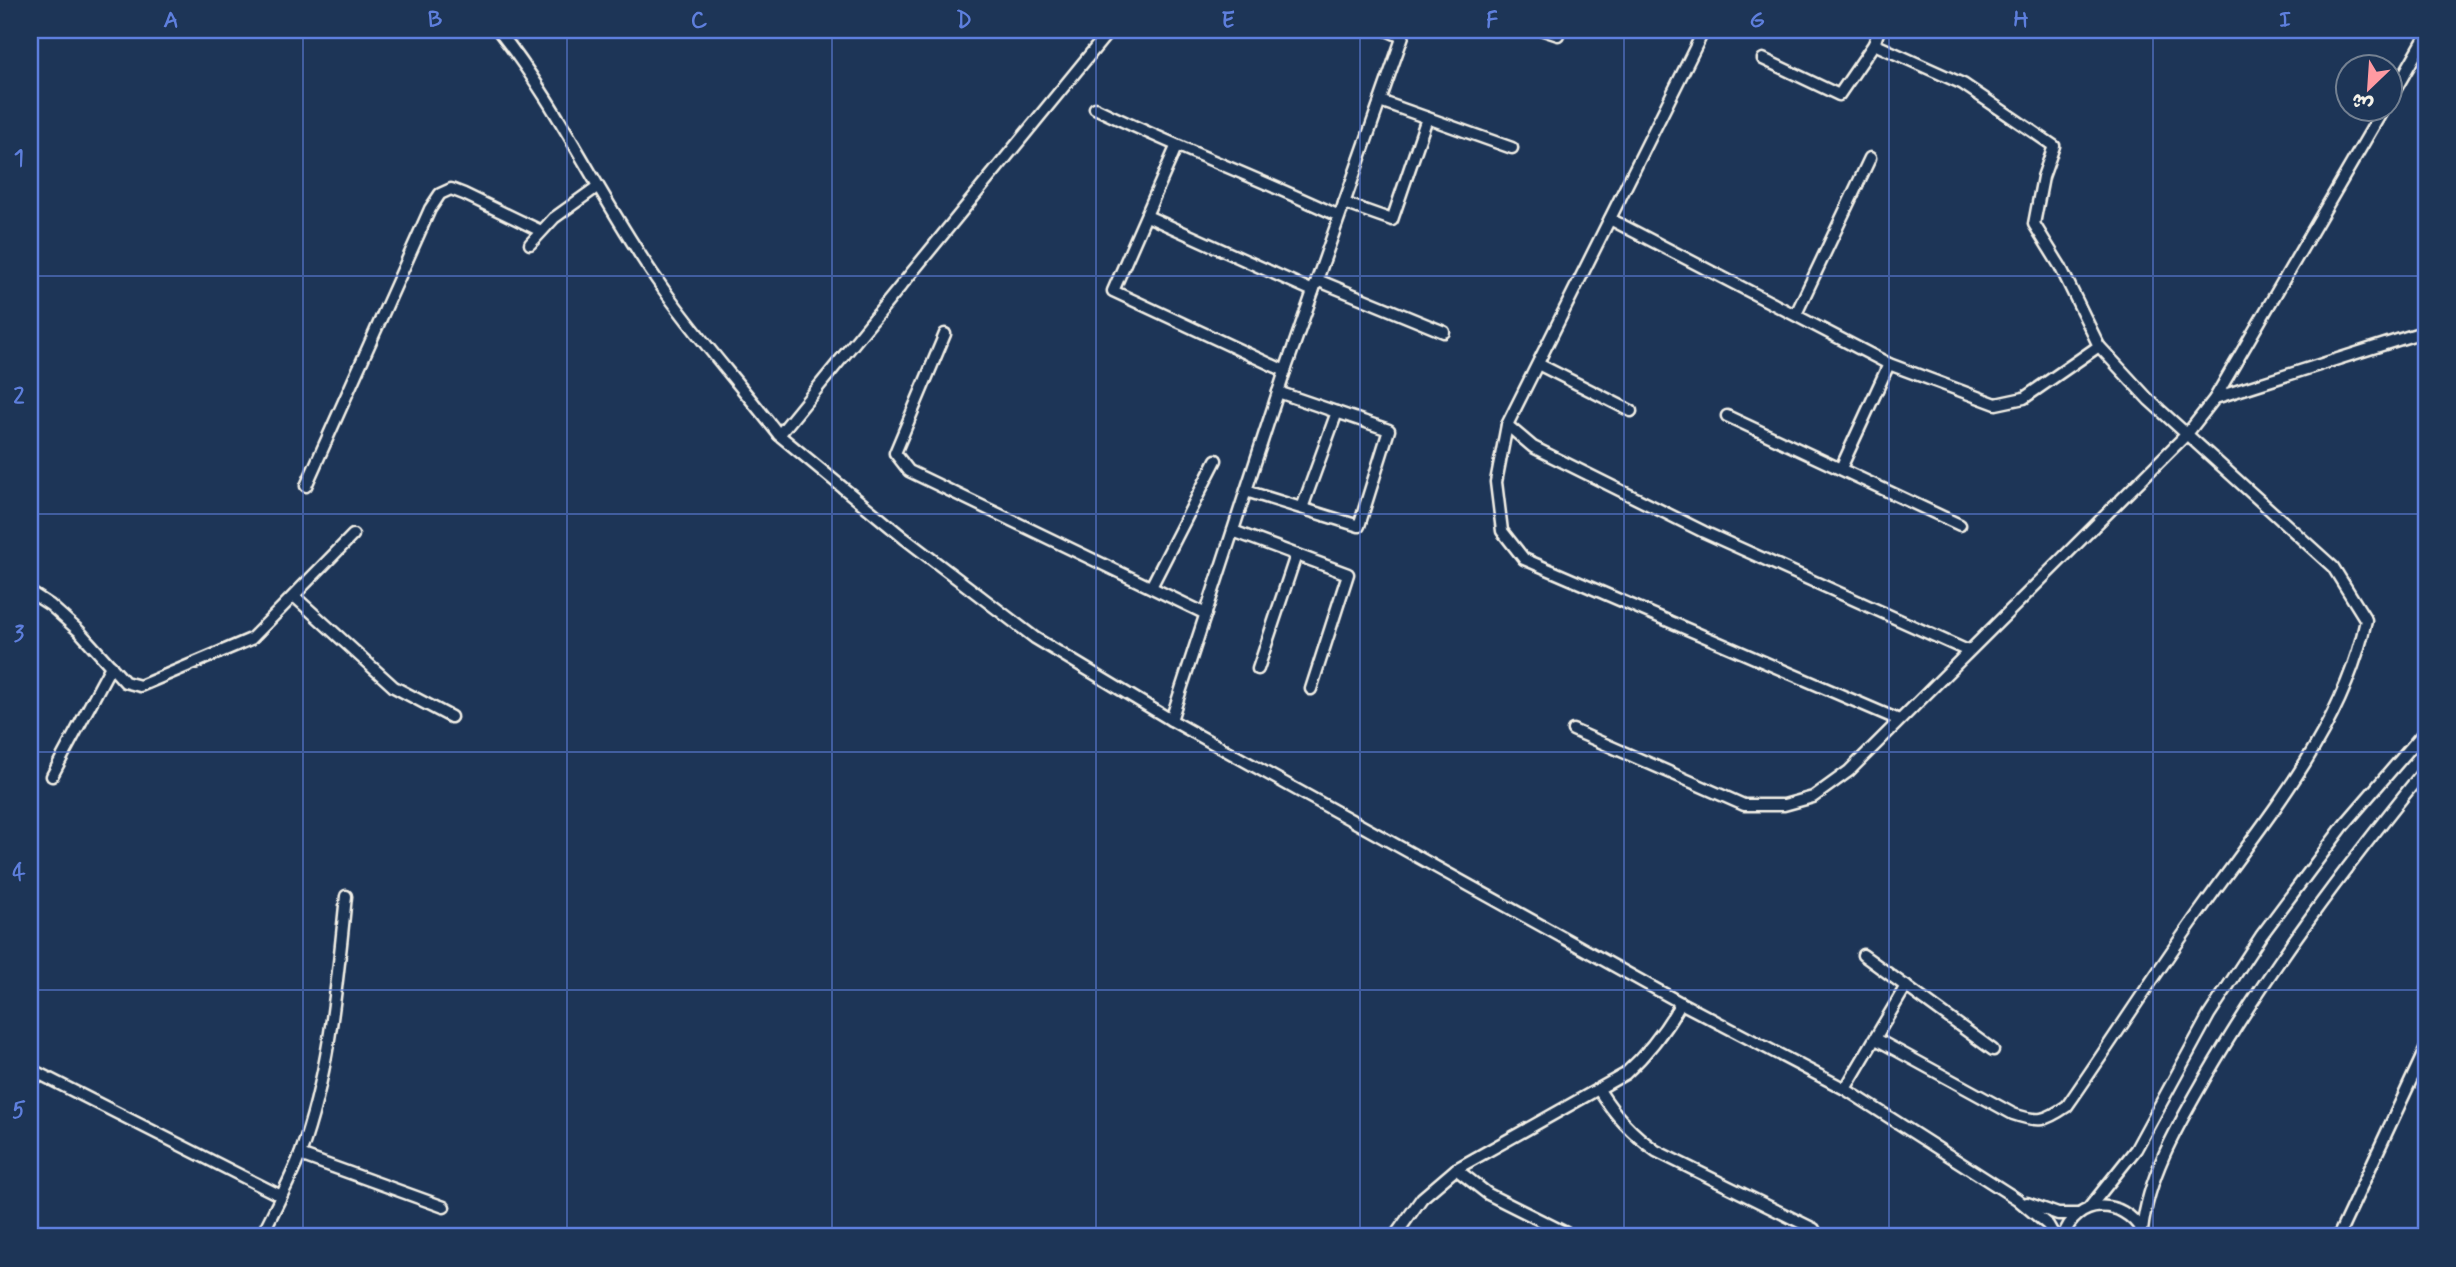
<svg xmlns="http://www.w3.org/2000/svg" width="2456" height="1267" font-family="Mynerve,'Playpen Sans Arabic',sans-serif">
<style>
.lines{fill:none;stroke-linecap:round;stroke-linejoin:round}
.lane-casing{stroke:#f4f1e8;stroke-width:15}
.lane{stroke:#1d3557;stroke-width:10}
.grid{fill:none;stroke:#5e7fdd;stroke-width:2;stroke-opacity:0.55}
.neatline{fill:none;stroke:#5e7fdd;stroke-width:2.5}
.grid-label{font-size:23px;text-anchor:middle;font-weight:bold;fill:#5e7fdd}
</style>
<rect width="100%" height="100%" fill="#1d3557"/>
<filter id="ink" filterUnits="userSpaceOnUse"><feTurbulence type="fractalNoise" baseFrequency=".0143" numOctaves="2"/><feDisplacementMap in="SourceGraphic" scale="14" xChannelSelector="R" yChannelSelector="G"/><feConvolveMatrix kernelMatrix="1 2 1 2 8 2 1 2 1" color-interpolation-filters="sRGB"/></filter>
<g filter="url(#ink)">
<g class="lines">
<g class="lane-casing">
<g id="lane">
<path d="M498,30C560,108 600,199 657,280C694,334 739,383 779,435"/>
<path d="M1110,30L779,435L904,538L1035,638L1171,720L1681,1003L1845,1089L2017,1199L2048,1225L2055,1237"/>
<path d="M1386,30L1402,37"/>
<path d="M1543,30L1558,35"/>
<path d="M1704,30L1507,425L1496,482L1502,531L1524,559L1899,720"/>
<path d="M1874,44L1963,84L2054,146L2043,177L2034,224L2060,266L2099,346L2149,400L2333,567L2366,620C2343,729 2268,816 2205,904C2157,970 2114,1039 2067,1106C2045,1121 2039,1123 2013,1114L1876,1039"/>
<path d="M1763,59L1839,95L1874,44L1879,30"/>
<path d="M2390,99L2426,36"/>
<path d="M1380,101L1512,148"/>
<path d="M1095,108C1175,147 1258,178 1339,216"/>
<path d="M1176,147L1113,291L1285,371"/>
<path d="M1344,203L1392,220L1427,118"/>
<path d="M1147,216L1313,291"/>
<path d="M1610,219L1889,364L1996,404L2024,398L2099,346"/>
<path d="M530,244L554,218L597,187"/>
<path d="M1317,280L1444,332"/>
<path d="M1796,314L1870,158"/>
<path d="M945,334L895,453L909,471L1206,614"/>
<path d="M1540,365L1631,411"/>
<path d="M2215,398L2426,331"/>
<path d="M1727,416L1960,525"/>
<path d="M1507,425L1533,447L1704,532L1968,651"/>
<path d="M1841,468L1889,364"/>
<path d="M306,486L430,209L440,194L451,189L464,194L541,231"/>
<path d="M1246,491L1359,526L1389,430L1278,392"/>
<path d="M1302,508L1337,412"/>
<path d="M1233,531L1348,574L1311,689"/>
<path d="M1151,587L1216,460"/>
<path d="M30,592L50,605L79,631L125,682L140,686L251,639L353,535"/>
<path d="M294,596L394,687L451,717"/>
<path d="M1258,669L1296,555"/>
<path d="M1171,720L1285,371L1405,30"/>
<path d="M1573,730L1744,805H1784L1813,797L1849,771L2187,434L2215,398L2384,108"/>
<path d="M52,776L111,666"/>
<path d="M1863,955L1993,1050"/>
<path d="M30,1069L281,1196"/>
<path d="M1845,1089L1906,986"/>
<path d="M1599,1090C1615,1115 1631,1133 1656,1151L1814,1229"/>
<path d="M300,1155L444,1207"/>
<path d="M1456,1169L1488,1194L1574,1237"/>
<path d="M2027,1203L2058,1214H2078"/>
<path d="M2089,1208L2136,1149L2209,1015L2261,936L2344,825L2426,730"/>
<path d="M2142,1231C2148,1176 2177,1127 2204,1080C2268,969 2346,867 2426,768"/>
<path d="M261,1237C274,1210 289,1183 300,1155C330,1072 337,983 346,896"/>
<path d="M1394,1237L1422,1198L1456,1169L1625,1074C1649,1052 1665,1031 1681,1003"/>
<path d="M2063,1237C2076,1198 2122,1197 2142,1231"/>
<path d="M2338,1237L2426,1048"/>
</g>
</g>
<use href="#lane" class="lane"/>
</g>
</g>
<path class="grid" d="M303,30V1237M567,30V1237M832,30V1237M1096,30V1237M1360,30V1237M1624,30V1237M1889,30V1237M2153,30V1237M30,276H2426M30,514H2426M30,752H2426M30,990H2426"/>
<rect width="2456" height="1267" fill="none" stroke="#1d3557" stroke-width="77"/>
<g transform="translate(2369 88) rotate(205)"><circle r="33" fill="#1d3557" stroke="#738091" stroke-width="2"/>
<path d="M0-5L12 26L0 18L-12 26Z" fill="#ff9aa2"/>
<text y="-10" font-size="19" font-weight="bold" text-anchor="middle" fill="#f4f1e8">ش</text>
</g>
<rect x="38" y="38" width="2380" height="1190" class="neatline"/>
<g class="grid-label">
<text x="171" y="27">A</text>
<text x="435" y="27">B</text>
<text x="699" y="27">C</text>
<text x="964" y="27">D</text>
<text x="1228" y="27">E</text>
<text x="1492" y="27">F</text>
<text x="1757" y="27">G</text>
<text x="2021" y="27">H</text>
<text x="2285" y="27">I</text>
<text x="19" y="165">1</text>
<text x="19" y="403">2</text>
<text x="19" y="641">3</text>
<text x="19" y="879">4</text>
<text x="19" y="1117">5</text>
</g>
</svg>
